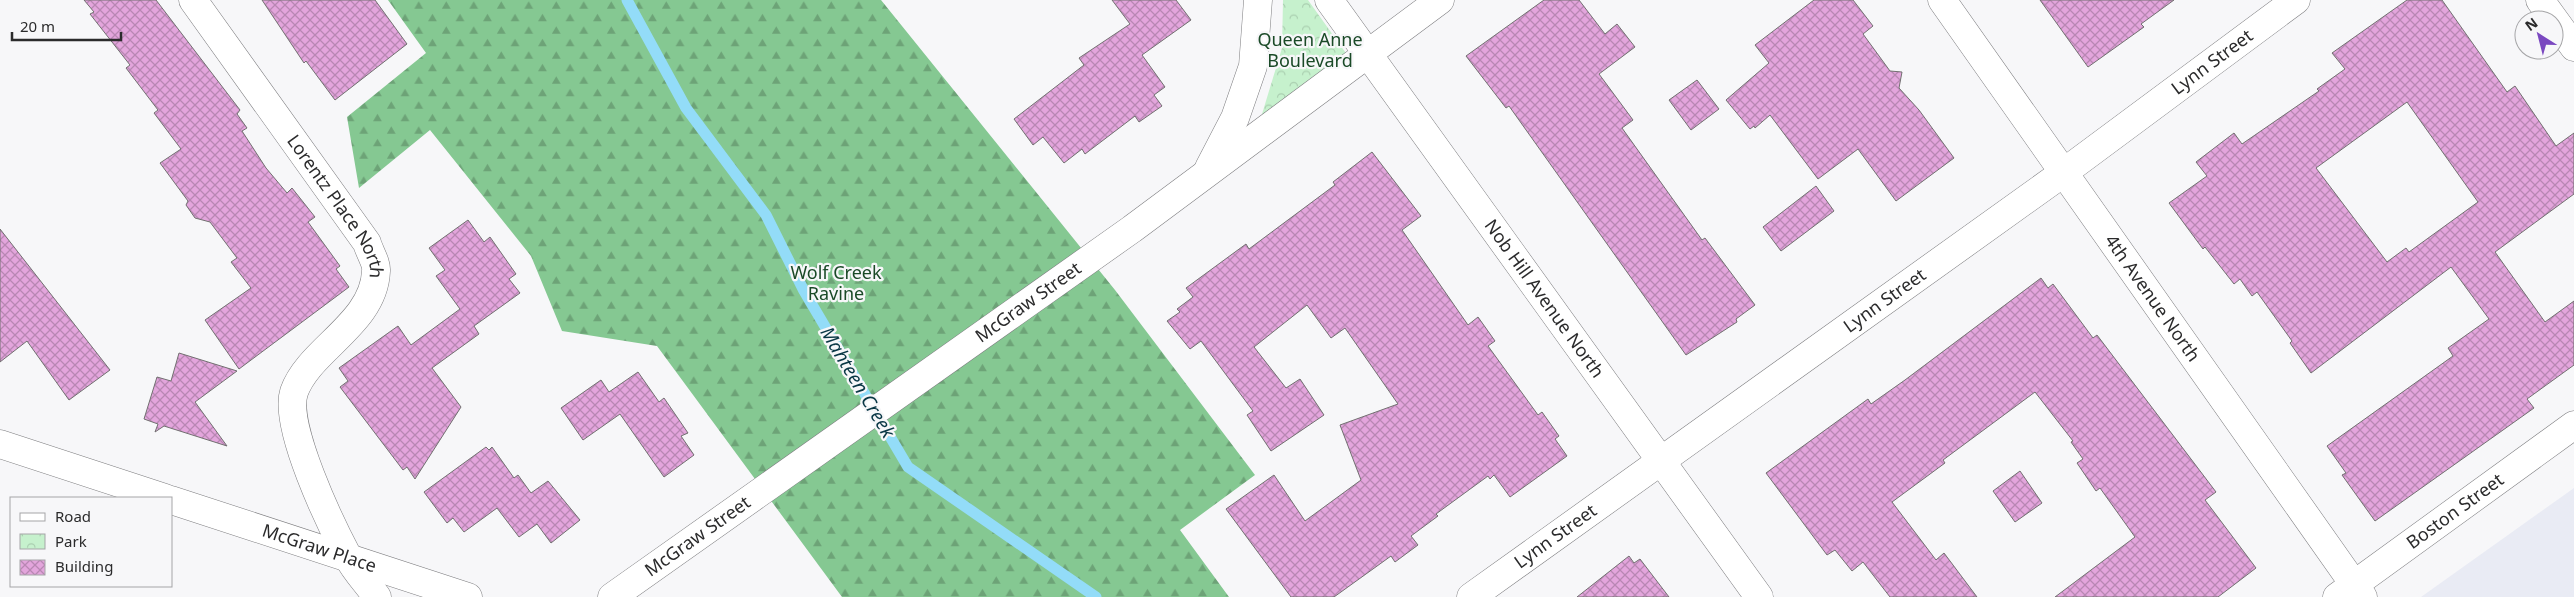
<svg xmlns="http://www.w3.org/2000/svg" width="2574" height="597" font-family="'Noto Sans',sans-serif">
<style>
.built{fill:#e9ebf4}
.forest{fill:url(#forest-firs)}
.park{fill:url(#park-crowns)}
.lines{fill:none;stroke-linecap:round;stroke-linejoin:round}
.stream{stroke:#93dcf8;stroke-width:11}
.building{fill:url(#building-cross-hatch);stroke:#727071;fill-rule:evenodd}
.street-casing{stroke:#7e7e80;stroke-width:29}
.secondary-casing{stroke:#7e7e80;stroke-width:29}
.street{stroke:#fff;stroke-width:28}
.secondary{stroke:#fff;stroke-width:28}
.labels{text-anchor:middle;stroke-width:4.5;stroke-linejoin:round;paint-order:stroke}
.park-label{font-size:18px;fill:#1a4a27;stroke:#f7f7f9}
.street-label{font-size:18px;fill:#2b2b2c;stroke:#f7f7f9}
.water-label{font-size:19px;font-style:italic;fill:#093745;stroke:#f7f7f9}
</style>
<defs>
<pattern id="forest-firs" width="22" height="20" patternUnits="userSpaceOnUse" patternTransform="scale(1.25)"><rect width="22" height="20" fill="#85c892"/><path d="M5 1l3.5 6h-7zM16 11l3.5 6h-7z" fill="#6da377"/></pattern>
<pattern id="park-crowns" width="20" height="18" patternUnits="userSpaceOnUse" patternTransform="scale(1.25)"><rect width="20" height="18" fill="#c6f1cd"/><path d="M2 6a3 3 0 1 1 6 0M12 15a3 3 0 1 1 6 0" fill="none" stroke="#aacfb0"/></pattern>
<pattern id="building-cross-hatch" width="8" height="8" patternUnits="userSpaceOnUse" patternTransform="scale(1.25)"><rect width="8" height="8" fill="#e3a5dc"/><path d="M0 0l8 8M0 8l8-8" fill="none" stroke="#b887b3"/></pattern>
</defs>
<rect width="100%" height="100%" fill="#f7f7f9"/>
<path class="built" d="M2574,488V597H2421Z"/>
<path class="forest" d="M388,0H881L1115,290L1255,475L1180,530L1229,597H842L657,346L562,331L531,256L430,130L359,188L347,117L426,53Z"/>
<path class="park" d="M1283,0H1308L1348,56L1259,124L1282,48Z"/>
<g class="lines">
<path class="stream" d="M627,0L686,108L766,215L804,291L908,467L1096,597"/>
</g>
<g class="building">
<path d="M84,0H156L240,110L237,114L247,128L242,131L266,168L287,193L292,188L315,217L308,222L340,266L336,269L349,287L239,369L205,320L251,288L231,262L237,258L210,222L195,218L186,205L188,201L160,163L181,149L154,113L158,110L126,68L130,65L90,14L94,12Z"/>
<path d="M262,0H375L407,44L335,100L306,61L304,63Z"/>
<path d="M1112,0H1176L1191,20L1142,55L1165,87L1154,95L1162,106L1139,122L1135,116L1085,154L1082,149L1064,163L1043,137L1033,145L1014,119L1084,65L1079,58L1130,24Z"/>
<path d="M1544,0H1579L1605,34L1617,24L1635,47L1599,74L1633,120L1622,128L1702,240L1705,238L1755,305L1736,319L1737,322L1686,355L1509,106L1506,108L1466,56Z"/>
<path d="M1814,0H1853L1873,26L1863,34L1890,71L1902,72L1899,88L1919,110L1954,158L1896,201L1858,149L1818,179L1770,115L1755,128L1754,126L1750,129L1726,100L1769,63L1755,45Z"/>
<path d="M2040,0H2174L2141,24L2144,27L2088,67Z"/>
<path d="M2407,0H2442L2507,92L2515,86L2556,146L2574,133V194L2495,252L2545,322L2574,301V365L2527,399L2534,408L2375,521L2342,475L2346,473L2327,446L2453,356L2448,348L2489,319L2451,267L2311,373L2290,343L2292,341L2257,292L2252,296L2240,279L2234,284L2205,247L2203,249L2169,203L2207,176L2196,162L2234,133L2242,144L2319,91L2317,89L2345,69L2332,53ZM2407,102L2478,202L2409,252L2406,248L2387,262L2316,168Z"/>
<path d="M1697,80L1719,109L1691,130L1669,100Z"/>
<path d="M1372,152L1421,216L1402,230L1468,325L1478,317L1495,341L1488,346L1538,415L1542,412L1559,436L1555,439L1567,456L1510,497L1494,475L1490,479L1488,476L1436,514L1438,516L1411,536L1418,545L1395,562L1391,556L1334,597H1291L1226,509L1274,475L1305,521L1361,480L1340,425L1398,404L1345,328L1331,338L1307,305L1254,347L1286,388L1300,379L1324,415L1271,451L1247,415L1253,411L1201,341L1190,349L1167,321L1180,312L1177,309L1193,297L1186,288L1246,244L1249,249L1335,185L1333,182Z"/>
<path d="M1816,186L1834,211L1781,251L1763,227Z"/>
<path d="M468,220L484,242L490,237L516,274L509,279L520,293L474,326L479,334L432,368L461,407L415,479L407,467L403,470L340,387L348,381L339,368L398,326L411,345L460,309L436,276L445,270L429,248Z"/>
<path d="M0,229L110,370L69,400L27,341L0,362Z"/>
<path d="M2041,278L2048,288L2053,284L2093,338L2097,335L2216,492L2205,500L2256,568L2218,597H2055L2135,537L2100,488L2096,491L2077,463L2083,459L2071,442L2073,441L2035,392L1943,460L1945,463L1892,502L1936,560L1944,553L1977,597H1890L1863,562L1852,571L1835,550L1827,555L1766,473L1868,399L1871,404L1905,380Z"/>
<path d="M179,353L237,371L195,402L227,446L164,426L155,432L158,424L144,419L157,377L171,381Z"/>
<path d="M638,372L659,402L664,398L688,433L681,436L694,455L664,477L620,414L583,440L561,408L601,380L609,392Z"/>
<path d="M486,447L489,450L492,447L514,478L518,475L531,493L548,481L580,520L551,543L537,524L519,537L497,508L464,532L453,518L447,523L424,492Z"/>
<path d="M2020,471L2042,503L2015,522L1993,491Z"/>
<path d="M1629,556L1634,563L1640,559L1669,597H1577Z"/>
</g>
<g class="lines">
<g class="street-casing">
<g id="street">
<path id="s1" d="M193,0L367,243C369,251 377,263 376,271C374,324 309,349 294,392C283,426 331,525 348,557C355,571 368,584 377,597"/>
<path id="s2" d="M1329,0L1759,597"/>
<path id="s3" d="M1942,0L2363,597"/>
<path d="M2540,0L2574,47"/>
<path d="M1209,168L1235,118L1253,66L1258,0"/>
<path d="M0,444L165,498"/>
<path id="s4" d="M171,500L468,597"/>
<path id="s5" d="M612,597L1132,229L1440,0"/>
<path id="s6" d="M1471,597L2063,173L2296,0"/>
</g>
</g>
<g class="secondary-casing">
<g id="secondary">
<path id="s7" d="M2337,597L2574,425"/>
</g>
</g>
<use href="#street" class="street"/>
<use href="#secondary" class="secondary"/>
</g>
<g class="labels">
<g class="park-label">
<text x="1310" y="46">Queen Anne<tspan x="1310" dy="21">Boulevard</tspan></text>
<text x="836" y="279">Wolf Creek<tspan x="836" dy="21">Ravine</tspan></text>
</g>
<g class="street-label">
<text dy="6" stroke="none"><textPath href="#s6" startOffset="914">Lynn Street</textPath></text>
<text dy="6" stroke="none"><textPath href="#s1" startOffset="252">Lorentz Place North</textPath></text>
<text dy="6" stroke="none"><textPath href="#s2" startOffset="368">Nob Hill Avenue North</textPath></text>
<text dy="6" stroke="none"><textPath href="#s3" startOffset="365">4th Avenue North</textPath></text>
<text dy="6" stroke="none"><textPath href="#s6" startOffset="509">Lynn Street</textPath></text>
<text dy="6" stroke="none"><textPath href="#s5" startOffset="510">McGraw Street</textPath></text>
<text dy="6" stroke="none"><textPath href="#s7" startOffset="146">Boston Street</textPath></text>
<text dy="6" stroke="none"><textPath href="#s5" startOffset="105">McGraw Street</textPath></text>
<text dy="6" stroke="none"><textPath href="#s6" startOffset="104">Lynn Street</textPath></text>
<text dy="6" stroke="none"><textPath href="#s4" startOffset="156">McGraw Place</textPath></text>
</g>
<g class="water-label">
<text transform="translate(858 382) rotate(59)" y="7">Mahteen Creek</text>
</g>
</g>
<rect x="10" y="497" width="162" height="90" fill="#f7f7f9" stroke="#a5a5a7"/>
<rect x="20" y="513" width="25" height="8" fill="#ffffff" stroke="#a5a5a7"/>
<text x="55" y="522" font-size="15" fill="#2b2b2c">Road</text>
<rect x="20" y="534" width="25" height="15" fill="url(#park-crowns)" stroke="#a5a5a7"/>
<text x="55" y="547" font-size="15" fill="#2b2b2c">Park</text>
<rect x="20" y="560" width="25" height="15" fill="url(#building-cross-hatch)" stroke="#a5a5a7"/>
<text x="55" y="572" font-size="15" fill="#2b2b2c">Building</text>
<g transform="translate(2539 35) rotate(324)"><circle r="24" fill="#f7f7f9" stroke="#a5a5a7"/>
<path d="M0-4L9 19L0 12L-9 19Z" fill="#7a48c0"/>
<text y="-8" font-size="14" font-weight="bold" text-anchor="middle" fill="#2b2b2c">N</text>
</g>
<path d="M12 32v8h109v-8" fill="none" stroke="#2b2b2c" stroke-width="2.5"/>
<text x="20" y="32" font-size="15" fill="#2b2b2c" stroke="#f7f7f9" stroke-width="4" paint-order="stroke">20 m</text>
</svg>
